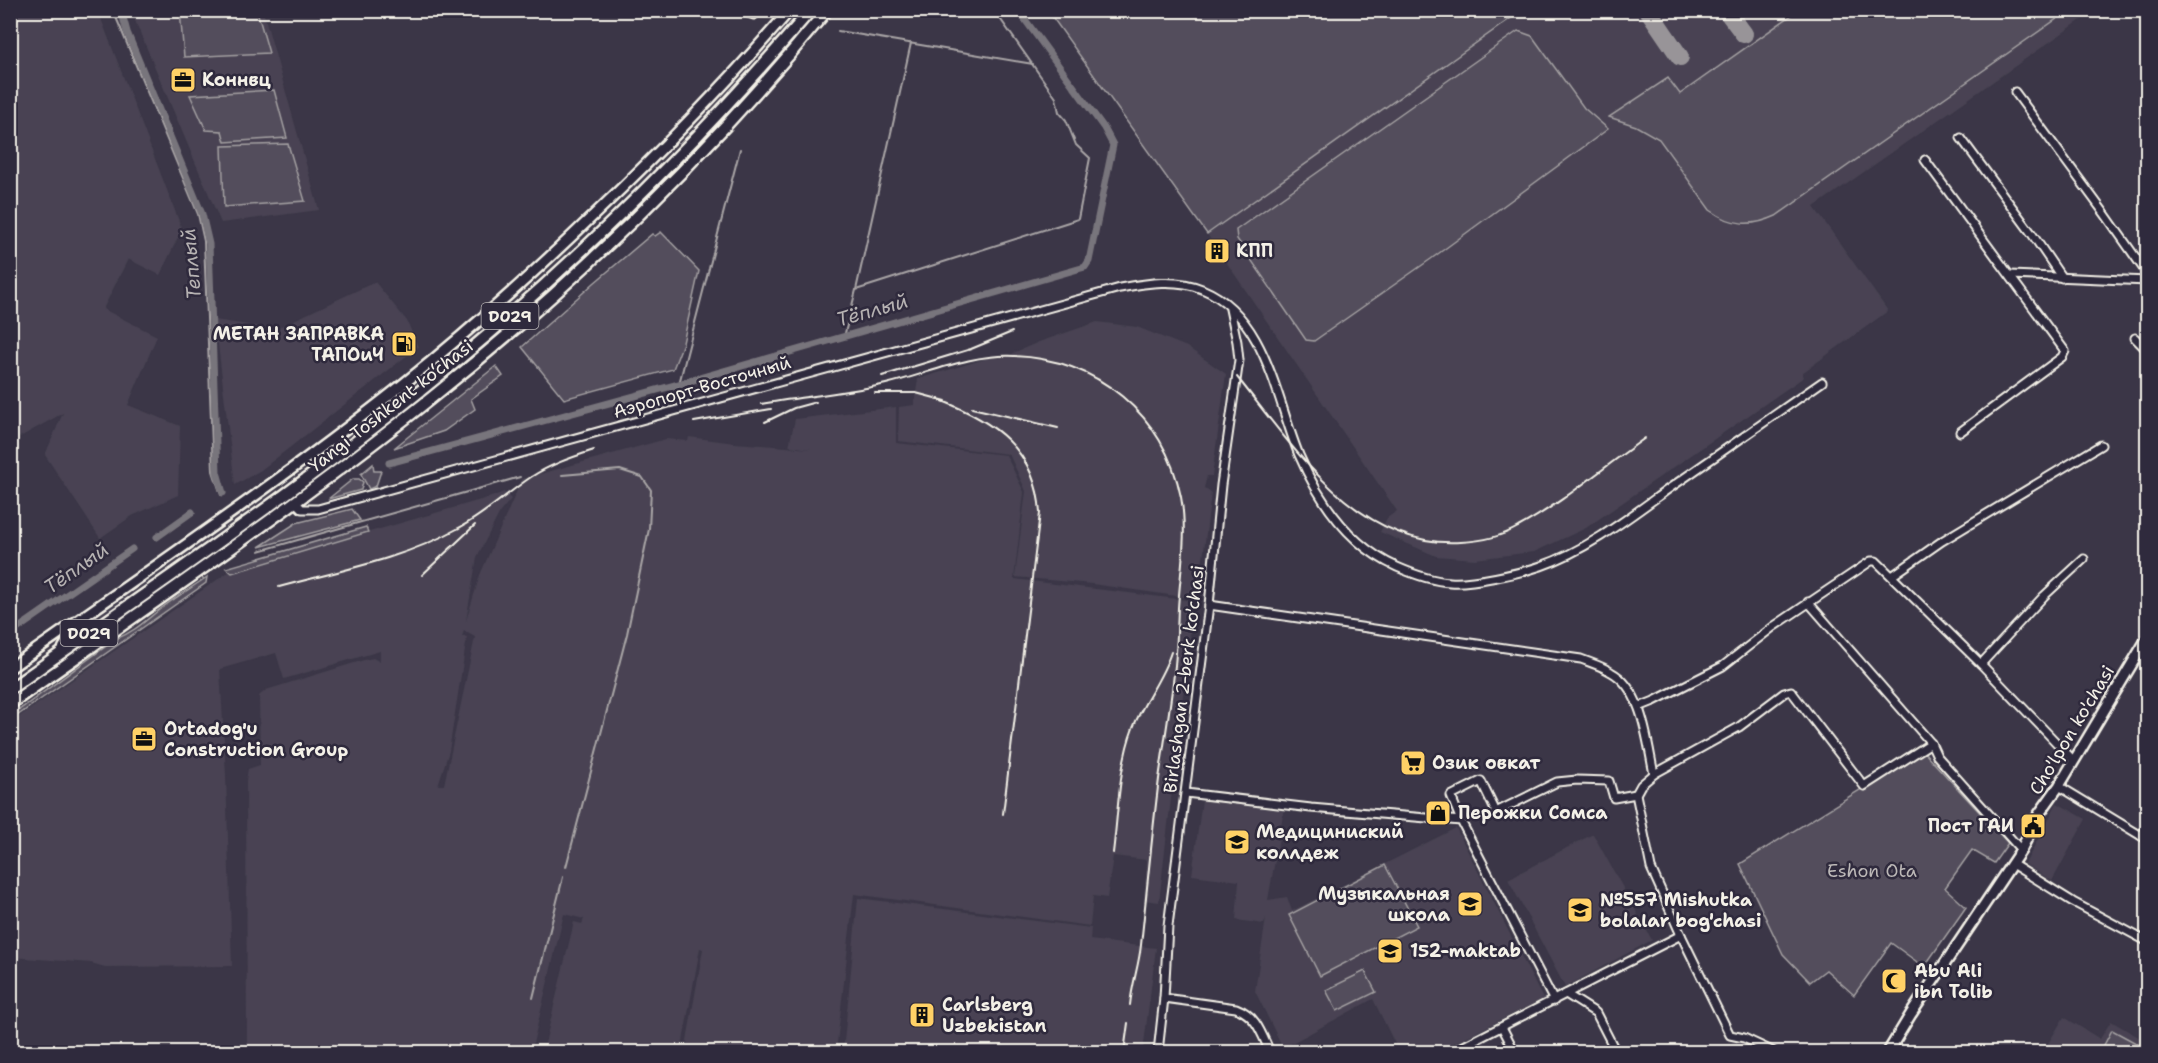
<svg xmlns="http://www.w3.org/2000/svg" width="2158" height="1063" font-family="'Shantell Sans',sans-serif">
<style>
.built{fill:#484352;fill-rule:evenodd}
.green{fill:#534e5c;stroke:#a4a0a2;stroke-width:1.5}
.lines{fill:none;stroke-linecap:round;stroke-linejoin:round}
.stream{stroke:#aaa6a7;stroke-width:2}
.canal{stroke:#78747b;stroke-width:7}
.taxiway{stroke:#989498;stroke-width:18}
.minor-casing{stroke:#f4f1e8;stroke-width:11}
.major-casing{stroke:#f4f1e8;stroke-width:14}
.highway-casing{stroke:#f4f1e8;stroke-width:15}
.minor{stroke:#2f2a3d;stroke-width:7}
.major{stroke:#2f2a3d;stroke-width:9}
.highway{stroke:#2f2a3d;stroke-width:10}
.rail{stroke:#f4f1e8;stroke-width:2}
.labels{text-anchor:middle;stroke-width:5;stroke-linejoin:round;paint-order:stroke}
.shield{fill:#2f2a3d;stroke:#b9b5b5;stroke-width:1.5}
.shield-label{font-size:16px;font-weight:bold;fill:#f4f1e8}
.poi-label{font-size:18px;font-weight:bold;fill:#f4f1e8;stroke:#2f2a3d;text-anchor:start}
.street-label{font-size:18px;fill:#f4f1e8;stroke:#2f2a3d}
.park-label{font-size:18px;fill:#bcb8b7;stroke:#2f2a3d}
.water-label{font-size:20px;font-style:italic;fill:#b6b2b2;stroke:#2f2a3d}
</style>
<rect width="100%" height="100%" fill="#3b3647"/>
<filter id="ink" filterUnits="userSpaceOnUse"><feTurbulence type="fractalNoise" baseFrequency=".0167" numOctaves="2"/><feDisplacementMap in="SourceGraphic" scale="12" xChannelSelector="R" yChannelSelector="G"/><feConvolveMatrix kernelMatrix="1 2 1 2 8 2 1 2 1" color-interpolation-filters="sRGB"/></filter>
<g filter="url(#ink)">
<g class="built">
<path d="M11,10L98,11L182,229L160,275L128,259L103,309L157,336L128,405L180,426L178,495L132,516L100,538L45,455L63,413L11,442Z"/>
<path d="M131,11H263L319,210L221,223Z"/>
<path d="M1048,11H2094L1814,207L1888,311L1802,373L1804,377L1586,528L1534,552L1475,559L1436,556L1380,532L1387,518L1397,511L1207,234Z"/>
<path d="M375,282L407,321L418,347L261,470L235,485L215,320L275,329Z"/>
<path d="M1097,322L1137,327L1187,347L1226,374L1212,476H1207L1204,488L1211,493L1198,599L1092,584L1015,577L1026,491L1009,454L898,441L899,407L914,405L918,379L988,358L1012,356L1013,353L1039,342Z"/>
<path d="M896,407V443L1006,455L1024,492L1014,579L1194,601L1159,902L1144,900L1147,860L1113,856L1107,898L1093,896L1090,926L854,894L836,1052H685L703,949L700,948L681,1052H543L574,922L582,924L584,919L564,914L531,1052H247L246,781L248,769L260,765L259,696L266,690L364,660L373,658L380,662V651L284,679L276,653L220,669L226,775L232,966L105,967L91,963L11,957L10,723L227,573L491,497L504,492L511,499L500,512L477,557L466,621L480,575L522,479L666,439L688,441L689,437L735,443L811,449L789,446L795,419ZM464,631L475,637L444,785H438L449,751L467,637L462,636Z"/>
<path d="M1202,800L1284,809L1268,900L1287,897L1292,911L1456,828L1543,999L1436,1052H1399L1373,999L1283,1048L1255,991L1266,918L1264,924L1236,920L1239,881L1192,875Z"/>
<path d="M2057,803L2086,819L2052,881L2025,864Z"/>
<path d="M1593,834L1652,940L1565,987L1508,879Z"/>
<path d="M858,898L1091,928L1090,940L1156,948L1143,1052H843Z"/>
<path d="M2064,1017L2100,1039L2111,1021L2147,1042V1052H2043Z"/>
</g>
<g class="green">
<path d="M1799,10H2068V11L1776,216C1752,227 1732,226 1710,210L1659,139L1636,126L1609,117L1668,78L1680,94Z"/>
<path d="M180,11H257L269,53L184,57Z"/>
<path d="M1048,11H1521L1207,234Z"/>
<path d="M1518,31L1532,36L1584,108L1608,129L1431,259L1314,341L1306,340L1237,239L1236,230Z"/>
<path d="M274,90L287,138L225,142L222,131L206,130L190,95Z"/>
<path d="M288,144L305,201L224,207L222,146Z"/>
<path d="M661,232L699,271L683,343L673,369L564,399L522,347L594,283L652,234L655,236Z"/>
<path d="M496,366L503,376L471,399L475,409L444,431L394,448Z"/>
<path d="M373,464L374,471H381L376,486L369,489L361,474Z"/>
<path d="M353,479H359L363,482L361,490L328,499Z"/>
<path d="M352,509L360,520L259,547L296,523Z"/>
<path d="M366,527L368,532L232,573L226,568Z"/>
<path d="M207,577L206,583L11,720V716L116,639C134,632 145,621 159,610C174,598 191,588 207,577Z"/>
<path d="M1923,751L2008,843L1994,863L1972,850L1945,888L1966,907L1924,967L1891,943L1854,995L1826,970L1810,982L1783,954L1740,864Z"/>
<path d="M1385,865L1417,926L1320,976L1289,915Z"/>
<path d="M1365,971L1376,992L1337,1011L1326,990Z"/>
<path d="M2112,1030L2147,1049V1052H2114L2103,1047Z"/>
</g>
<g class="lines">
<g class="stream">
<path d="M113,10L198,214L204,241L213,471L221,495"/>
<path d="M838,31L1033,64"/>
<path d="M856,290L1078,219L1090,158L1076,145L1066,120L1059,112L1056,98L994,10"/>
<path d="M844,337L856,290L911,43"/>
<path d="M679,384L740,149"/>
<path d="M562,475L620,470L642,477L651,490L649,529L627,634L566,867"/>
<path d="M259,551L520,477"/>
<path d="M533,998L563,877"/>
</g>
<g class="canal">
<path d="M121,10L127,32L202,214L209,244L217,472L223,493"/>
<path d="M389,463L679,384L1085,267L1089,261L1113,145L1104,128L1018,10"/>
<path d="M157,537L192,512"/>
<path d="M10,634L132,549"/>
</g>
<g class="taxiway">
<path d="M1648,10L1680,57"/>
<path d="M1726,10L1744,34"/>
</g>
<g class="minor-casing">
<g id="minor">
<path d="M740,10L754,15"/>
<path d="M2015,92L2105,214L2148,275"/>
<path d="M1961,138L2032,234L2062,278"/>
<path d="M1925,160L2065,351L2062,357L1960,432"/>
<path d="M2010,275L2148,281"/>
<path d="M2135,338L2148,351"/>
<path d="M295,502L302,509H318L1120,288C1147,283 1176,278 1202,289C1266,315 1276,399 1299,455C1319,501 1350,546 1397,567C1413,574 1432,581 1450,582C1470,584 1521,573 1541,566C1587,550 1627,519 1667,490C1719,454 1770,418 1822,382"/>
<path d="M1892,576L1942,541L2101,445"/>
<path d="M1808,602L1931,743L1937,756L2021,850"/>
<path d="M1209,605L1581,659C1591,663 1602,666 1611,672C1643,689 1647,742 1654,774L1641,785L1636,794L1651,868L1681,935L1730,1035L1744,1038L1774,1052"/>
<path d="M1981,664L2044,596L2084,559"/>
<path d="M1639,707L1654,701L1723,666L1773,627L1871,561H1876L1981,664L2073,760"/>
<path d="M1654,774L1739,727L1784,693L1791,691L1864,786L1931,743"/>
<path d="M2059,786L2148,840"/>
<path d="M1186,793L1311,808L1461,821L1554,1001"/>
<path d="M1461,821L1451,796L1481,781L1496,812L1557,782L1577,780L1609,781L1614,798L1636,794"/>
<path d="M2141,836L2148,827"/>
<path d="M2012,864L2073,902L2148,942"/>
<path d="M1566,994L1596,1013L1616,1052"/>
<path d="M1164,998L1236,1008C1257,1016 1261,1033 1270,1052"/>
<path d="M1502,1027L1515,1052"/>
<path d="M1158,1052L1164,998L1168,926L1209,605L1221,485L1239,360L1237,342L1230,309"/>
<path d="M1452,1052L1681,935"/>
</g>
</g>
<g class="major-casing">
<g id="major">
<path d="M10,668C142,575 276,485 402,385C470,331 535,272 598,211C665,147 729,81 790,10"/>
<path d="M1888,1052L1911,1014L2021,850L2039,814L2059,786L2148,637"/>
</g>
</g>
<g class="highway-casing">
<g id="highway">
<path d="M64,648L85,616"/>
<path d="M10,689C161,582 316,479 458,360C586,254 703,136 811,10"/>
<path d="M10,704C151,604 295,507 430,399C575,284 709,153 827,10"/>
</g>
</g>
<use href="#minor" class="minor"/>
<use href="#major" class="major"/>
<use href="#highway" class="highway"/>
<g class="rail">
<path d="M882,376L971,349L1012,332"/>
<path d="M1237,377C1294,448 1358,549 1461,542C1481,541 1501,537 1518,527C1561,504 1604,467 1645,438"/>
<path d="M875,393H916L946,401"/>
<path d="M940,400C994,421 1036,450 1040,513L1003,814"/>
<path d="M761,404C802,397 845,393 886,384C928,374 969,354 1014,356C1097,359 1164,414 1181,497C1188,533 1180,573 1178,608C1177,630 1177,652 1174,674C1170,709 1164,744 1159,779C1152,834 1147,890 1141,945C1139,965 1132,984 1130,1005"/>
<path d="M972,408L1058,428"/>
<path d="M694,422L771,409"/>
<path d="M765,422L794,408L816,402"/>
<path d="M422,575L475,525"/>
<path d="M279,587C338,571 403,559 457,529C484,515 506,494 531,477C551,464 573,457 594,450"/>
<path d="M1113,853C1118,814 1119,764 1133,728C1143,702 1162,680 1171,652"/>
<path d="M1124,1052L1128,1023"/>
</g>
</g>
</g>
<defs>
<g id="office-square" transform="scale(1.35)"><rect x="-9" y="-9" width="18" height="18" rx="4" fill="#ffd166" stroke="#2f2a3d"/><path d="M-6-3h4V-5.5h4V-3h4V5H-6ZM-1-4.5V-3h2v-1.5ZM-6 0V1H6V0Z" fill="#111"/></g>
<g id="building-square" transform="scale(1.35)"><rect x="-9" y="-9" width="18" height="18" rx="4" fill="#ffd166" stroke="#2f2a3d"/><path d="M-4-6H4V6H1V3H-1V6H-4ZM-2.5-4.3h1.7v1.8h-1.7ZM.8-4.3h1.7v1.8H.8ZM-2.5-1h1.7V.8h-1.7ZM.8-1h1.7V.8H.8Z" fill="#111"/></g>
<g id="fuel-square" transform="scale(1.35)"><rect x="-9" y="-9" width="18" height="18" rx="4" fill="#ffd166" stroke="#2f2a3d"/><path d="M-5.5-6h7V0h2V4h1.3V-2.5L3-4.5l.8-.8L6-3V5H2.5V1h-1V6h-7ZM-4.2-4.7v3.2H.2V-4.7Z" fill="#111"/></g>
<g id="supermarket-square" transform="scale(1.35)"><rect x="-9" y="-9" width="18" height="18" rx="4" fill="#ffd166" stroke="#2f2a3d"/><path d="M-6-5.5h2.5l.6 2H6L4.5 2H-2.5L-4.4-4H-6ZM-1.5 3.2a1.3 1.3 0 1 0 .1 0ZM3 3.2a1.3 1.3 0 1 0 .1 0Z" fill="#111"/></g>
<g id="shop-square" transform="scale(1.35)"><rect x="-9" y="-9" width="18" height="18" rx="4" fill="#ffd166" stroke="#2f2a3d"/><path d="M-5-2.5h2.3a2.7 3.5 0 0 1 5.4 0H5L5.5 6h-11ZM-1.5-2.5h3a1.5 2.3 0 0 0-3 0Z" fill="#111"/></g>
<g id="civic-square" transform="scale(1.35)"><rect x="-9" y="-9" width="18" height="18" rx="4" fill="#ffd166" stroke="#2f2a3d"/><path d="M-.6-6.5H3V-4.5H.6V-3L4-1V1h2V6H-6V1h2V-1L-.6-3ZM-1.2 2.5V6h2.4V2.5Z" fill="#111"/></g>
<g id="university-square" transform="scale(1.35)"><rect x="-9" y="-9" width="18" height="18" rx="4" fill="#ffd166" stroke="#2f2a3d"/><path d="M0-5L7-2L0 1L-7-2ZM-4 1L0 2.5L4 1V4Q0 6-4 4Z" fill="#111"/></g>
<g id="school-square" transform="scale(1.35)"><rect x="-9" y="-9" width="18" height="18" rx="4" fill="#ffd166" stroke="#2f2a3d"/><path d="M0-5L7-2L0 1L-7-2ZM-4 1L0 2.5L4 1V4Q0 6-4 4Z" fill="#111"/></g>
<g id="mosque-square" transform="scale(1.35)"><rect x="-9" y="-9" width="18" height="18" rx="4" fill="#ffd166" stroke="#2f2a3d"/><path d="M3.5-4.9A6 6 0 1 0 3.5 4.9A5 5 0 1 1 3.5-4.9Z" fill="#111"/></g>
</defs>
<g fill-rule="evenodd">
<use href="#office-square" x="183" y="80"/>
<use href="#building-square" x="1217" y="251"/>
<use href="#fuel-square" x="404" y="344"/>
<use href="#office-square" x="144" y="739"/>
<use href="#supermarket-square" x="1413" y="763"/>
<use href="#shop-square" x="1438" y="813"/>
<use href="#civic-square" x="2033" y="826"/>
<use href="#university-square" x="1237" y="842"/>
<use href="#school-square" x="1470" y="904"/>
<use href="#school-square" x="1580" y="910"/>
<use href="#school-square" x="1390" y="951"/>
<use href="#mosque-square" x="1894" y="981"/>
<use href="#building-square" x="922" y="1015"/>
</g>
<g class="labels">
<g class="shield">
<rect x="481.5" y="303" width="57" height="26" rx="4.5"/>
<rect x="60.5" y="620" width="57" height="26" rx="4.5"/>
</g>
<g class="shield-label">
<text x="510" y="322">D029</text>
<text x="89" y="639">D029</text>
</g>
<g class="poi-label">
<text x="202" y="86">Коннвц</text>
<text x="1236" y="257">КПП</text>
<text x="384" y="340" text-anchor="end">МЕТАН ЗАПРАВКА<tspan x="384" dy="21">ТАПОиЧ</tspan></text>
<text x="164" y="735">Ortadog'u<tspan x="164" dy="21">Construction Group</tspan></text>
<text x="1432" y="769">Озик овкат</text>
<text x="1458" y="819">Перожки Сомса</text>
<text x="2014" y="832" text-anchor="end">Пост ГАИ</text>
<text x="1256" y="838">Медициниский<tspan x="1256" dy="21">коллдеж</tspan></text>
<text x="1450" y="900" text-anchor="end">Музыкальная<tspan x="1450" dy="21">школа</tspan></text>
<text x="1600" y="906">№557 Mishutka<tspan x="1600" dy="21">bolalar bog'chasi</tspan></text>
<text x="1410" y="957">152-maktab</text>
<text x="1914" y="977">Abu Ali<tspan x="1914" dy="21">ibn Tolib</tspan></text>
<text x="942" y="1011">Carlsberg<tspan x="942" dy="21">Uzbekistan</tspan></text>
</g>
<g class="street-label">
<text transform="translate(702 387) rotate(-16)" y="6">Аэропорт-Восточный</text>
<text transform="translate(391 406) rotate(-38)" y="6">Yangi Toshkent ko‘chasi</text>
<text transform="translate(1184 679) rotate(-83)" y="6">Birlashgan 2-berk ko'chasi</text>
<text transform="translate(2072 730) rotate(-59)" y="6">Cho'lpon ko'chasi</text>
</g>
<g class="park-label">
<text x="1872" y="877">Eshon Ota</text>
</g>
<g class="water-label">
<text transform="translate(191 264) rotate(-95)" y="7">Теплый</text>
<text transform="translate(872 310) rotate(-16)" y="7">Тёплый</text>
<text transform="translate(76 568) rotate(-35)" y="7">Тёплый</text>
</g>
</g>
<rect width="2158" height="1063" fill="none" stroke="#2f2a3d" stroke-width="36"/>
<rect x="18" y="18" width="2122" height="1027" fill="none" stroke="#f4f1e8" stroke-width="2" filter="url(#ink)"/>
</svg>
